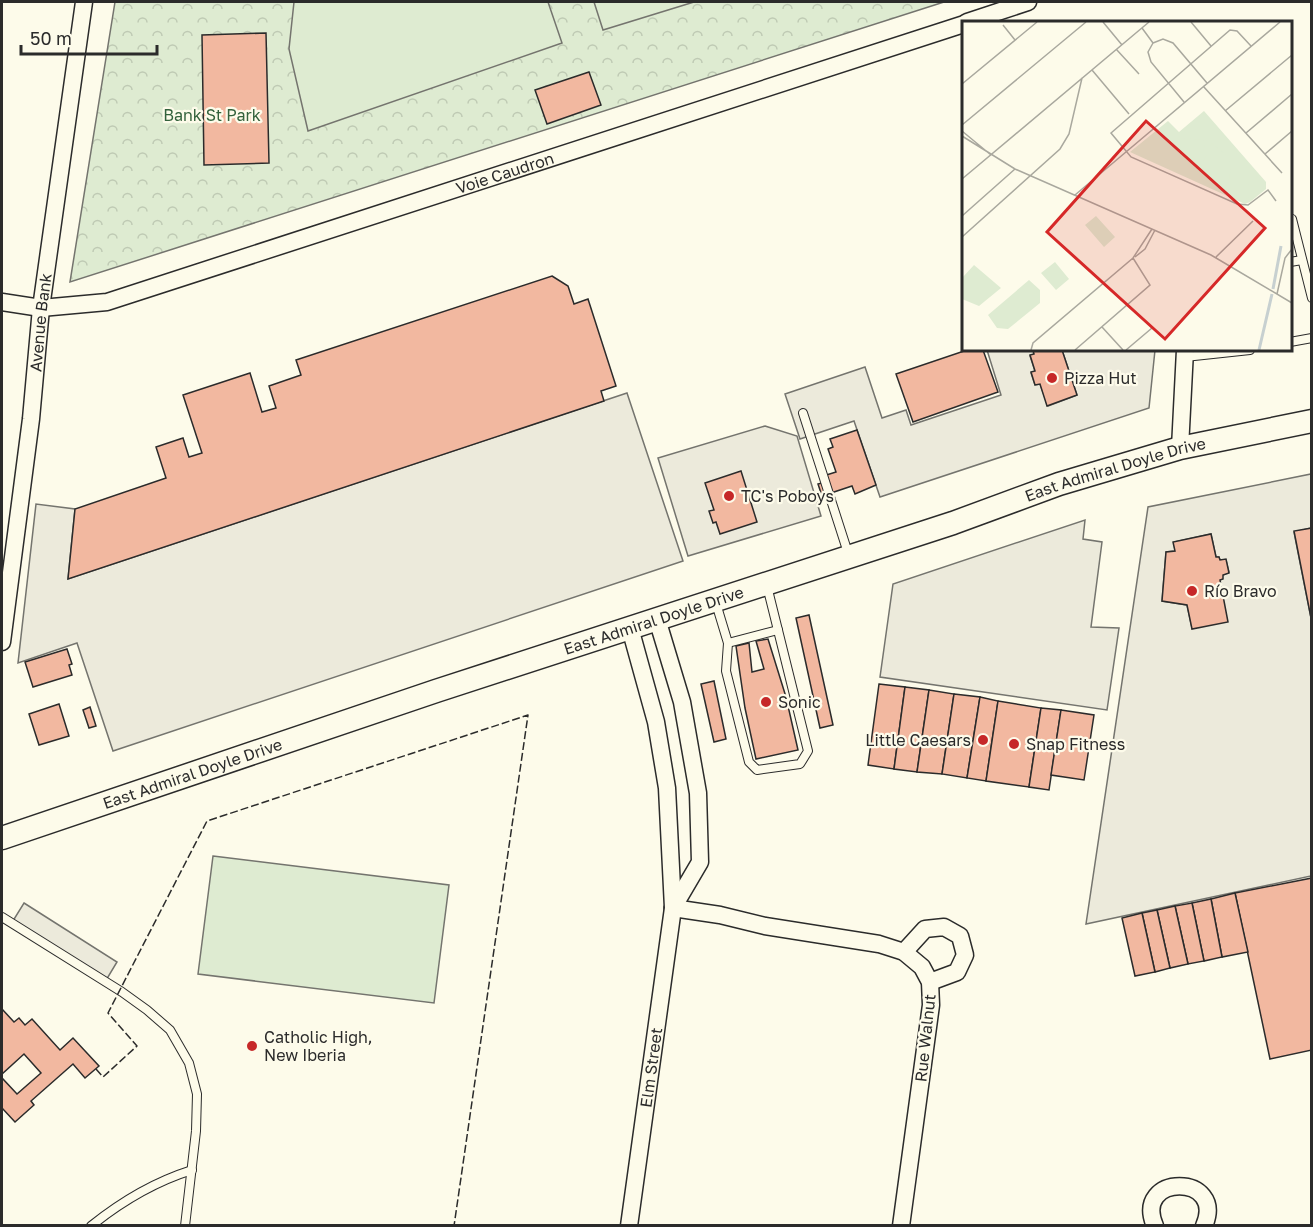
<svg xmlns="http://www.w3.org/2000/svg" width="1313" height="1227" font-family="'Golos Text',sans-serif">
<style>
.park{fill:url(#park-crowns);stroke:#74746e;stroke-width:1.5}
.pitch{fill:#deebd1;stroke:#74746e;stroke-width:1.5}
.parking{fill:#eceadb;stroke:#74746e;stroke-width:1.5;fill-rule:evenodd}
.building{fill:#f2b8a0;stroke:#2b2b2b;stroke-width:1.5}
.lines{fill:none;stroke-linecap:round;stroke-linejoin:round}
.service-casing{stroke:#2b2b2b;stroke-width:10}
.minor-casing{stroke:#2b2b2b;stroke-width:19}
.secondary-casing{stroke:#2b2b2b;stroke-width:25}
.service{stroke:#fdfbea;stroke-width:8}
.minor{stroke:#fdfbea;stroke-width:16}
.secondary{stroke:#fdfbea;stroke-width:22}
.fence{stroke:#2b2b2b;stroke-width:1.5;stroke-dasharray:8 3;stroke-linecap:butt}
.poi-dot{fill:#c62828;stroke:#fdfbea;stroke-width:2}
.labels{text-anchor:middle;stroke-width:4.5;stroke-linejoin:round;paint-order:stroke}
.park-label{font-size:16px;fill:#34623c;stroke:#fdfbea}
.street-label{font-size:16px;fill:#2b2b2b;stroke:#fdfbea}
.poi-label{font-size:16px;fill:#2b2b2b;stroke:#fdfbea;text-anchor:start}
.inset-river{fill:none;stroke:#c7d0d0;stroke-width:3}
.inset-road{fill:none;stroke:#a9a89e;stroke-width:1.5}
.view{fill:#d62828;fill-opacity:0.15;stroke:#d62828;stroke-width:3}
.inset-edge{fill:none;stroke:#2b2b2b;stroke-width:3}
</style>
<defs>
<pattern id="park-crowns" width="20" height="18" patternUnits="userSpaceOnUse" patternTransform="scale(1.5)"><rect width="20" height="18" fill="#deebd1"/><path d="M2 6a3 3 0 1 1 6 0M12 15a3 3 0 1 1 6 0" fill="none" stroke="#bfcab4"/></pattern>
</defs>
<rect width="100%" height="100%" fill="#fdfbea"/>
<path class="park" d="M115,2H944L70,282Z"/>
<g class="pitch">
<path d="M294,2H548L562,43L308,131L289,49Z"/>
<path d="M594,2H694L603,30Z"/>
<path d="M213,856L449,885L434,1003L198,974Z"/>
</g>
<g class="parking">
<path d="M987,350H1033L1034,354L1030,356L1035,371L1031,373L1035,385L1040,384L1048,406L1077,395L1062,350H1155L1149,408L880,497L854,421L800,439L785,394L865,367L882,418L906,410L911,425L1001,395Z"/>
<path d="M627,393L683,561L113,751L77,643L18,663L36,504L75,509L68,579Z"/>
<path d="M765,426L797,436L821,516L688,556L658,458Z"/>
<path d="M1311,474V528L1294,532L1311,618V876L1086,924L1148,507ZM1211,534L1216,557H1219L1220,560H1226L1229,572L1223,575L1192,628L1187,605L1162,601L1166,552L1175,551L1174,542Z"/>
<path d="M1085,520L1083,539L1102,542L1091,627L1119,628L1107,710L880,677L893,584Z"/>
<path d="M24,903L117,962L105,982L11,924Z"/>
</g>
<g class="building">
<path d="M266,33L269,163L204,165L202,35Z"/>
<path d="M589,72L601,105L547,124L535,90Z"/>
<path d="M552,276L568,286L574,304L588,299L616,386L601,391L604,401L68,579L75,509L166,478L156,447L183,438L189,457L202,453L183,395L250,373L262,412L276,408L269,386L301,375L296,360Z"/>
<path d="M967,350H983L998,392L913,422L896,374Z"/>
<path d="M1033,350H1062L1077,395L1047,406L1040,384L1035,385L1031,372L1035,371L1030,355L1034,354Z"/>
<path d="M857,430L876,485L855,494L852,486L822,496L818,484L822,483L820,477L836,472L828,449L833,447L830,439Z"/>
<path d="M741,471L757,522L720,534L716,522L713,523L709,511L714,510L705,483Z"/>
<path d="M1312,528V618H1311L1294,531Z"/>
<path d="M1211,534L1216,557H1219L1220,560L1226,559L1229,573L1223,575V579L1220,580L1228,622L1192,629L1187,605L1162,601L1166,552L1175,551L1173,542Z"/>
<path d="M809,615L833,725L820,728L796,618Z"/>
<path d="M768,639L786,697L798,750L756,759L745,708L736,646L749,643L752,672L764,669L756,641Z"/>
<path d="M67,649L72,664L69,665L72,675L33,687L25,662Z"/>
<path d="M714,681L726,739L714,742L701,684Z"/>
<path d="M879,684L905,687L894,769L868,765Z"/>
<path d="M905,687L929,690L917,772L894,769Z"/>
<path d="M929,690L954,694L942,774L917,772Z"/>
<path d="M954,694L980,697L967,778L942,774Z"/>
<path d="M980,697L998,701L986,781L967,778Z"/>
<path d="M998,701L1041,708L1029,787L986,781Z"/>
<path d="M59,704L69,736L39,745L29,714Z"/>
<path d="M90,707L96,726L89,728L83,710Z"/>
<path d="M1041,708L1061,710L1049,790L1029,787Z"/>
<path d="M1061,710L1094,715L1084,780L1051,775Z"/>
<path d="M1312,878V1050L1270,1059L1235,893Z"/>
<path d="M1235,893L1248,952L1222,957L1211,899Z"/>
<path d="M1211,899L1222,957L1204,961L1192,903Z"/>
<path d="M1192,903L1204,961L1188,964L1175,906Z"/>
<path d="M1175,906L1188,964L1170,968L1157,910Z"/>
<path d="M1157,910L1170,968L1155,972L1142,913Z"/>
<path d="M1142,913L1155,972L1135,976L1122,918Z"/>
<path d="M2,1009L14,1022L19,1018L25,1025L32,1019L60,1050L73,1038L99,1066L85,1078L73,1064L31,1101L34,1105L15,1122L2,1108V1078L17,1094L41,1073L24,1054L2,1074Z"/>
</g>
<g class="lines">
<g class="service-casing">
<g id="service">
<path d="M1290,220L1292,219L1312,298"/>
<path d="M1290,262L1302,260"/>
<path d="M1290,342L1312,338"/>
<path d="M1185,357L1250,350"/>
<path d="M803,413L849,556"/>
<path d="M715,600L728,643L726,671L749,762L757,770L800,764L808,751L767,586"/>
<path d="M728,643L778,630"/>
<path d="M2,917L122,992L147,1010L170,1030L189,1063L197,1094L196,1131L185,1226"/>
<path d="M91,1226C122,1201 154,1182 192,1170"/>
</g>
</g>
<g class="minor-casing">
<g id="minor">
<path d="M967,22L1028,2"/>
<path id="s1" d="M2,302L41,308L107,302L964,24"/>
<path d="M1180,448L1185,350"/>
<path d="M657,619L682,702L698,793L700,862L673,908"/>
<path id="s2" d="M2,642L31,419L41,308L84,2"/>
<path d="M673,908L720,915L765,926L879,944L904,952L922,967L930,982L931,1005L901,1226"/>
<path d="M904,952L925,929L944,927L960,936L965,955L957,972L930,982"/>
<path id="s3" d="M629,1226L673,908L667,788L656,722L630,628"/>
<path d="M1155,1226C1132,1173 1227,1173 1204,1226"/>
</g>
</g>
<g class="secondary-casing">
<g id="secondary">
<path id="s4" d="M2,838L436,691L953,523L1059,484L1180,448L1312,421"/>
</g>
</g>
<use href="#service" class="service"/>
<use href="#minor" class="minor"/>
<use href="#secondary" class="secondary"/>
<path class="fence" d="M96,1069L103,1077L137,1046L108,1013L207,821L528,715L454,1226"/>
</g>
<g class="poi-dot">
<circle cx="1052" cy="378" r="6"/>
<circle cx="729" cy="496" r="6"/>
<circle cx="1192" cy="591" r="6"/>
<circle cx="766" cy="702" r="6"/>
<circle cx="983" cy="740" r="6"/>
<circle cx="1014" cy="744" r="6"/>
<circle cx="252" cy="1046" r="6"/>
</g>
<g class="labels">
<g class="park-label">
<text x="212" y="121">Bank St Park</text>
</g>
<g class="street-label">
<text dy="6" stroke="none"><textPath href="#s1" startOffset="524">Voie Caudron</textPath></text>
<text dy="6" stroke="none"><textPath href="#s2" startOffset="322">Avenue Bank</textPath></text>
<text dy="6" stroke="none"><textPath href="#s4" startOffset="1173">East Admiral Doyle Drive</textPath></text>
<text dy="6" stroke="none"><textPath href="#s4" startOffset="687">East Admiral Doyle Drive</textPath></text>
<text dy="6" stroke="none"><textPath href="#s4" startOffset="201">East Admiral Doyle Drive</textPath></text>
<text transform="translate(925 1038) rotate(-84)" y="6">Rue Walnut</text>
<text dy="6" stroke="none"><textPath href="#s3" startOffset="160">Elm Street</textPath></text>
</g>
<g class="poi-label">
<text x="1064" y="384">Pizza Hut</text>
<text x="741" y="502">TC's Poboys</text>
<text x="1204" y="597">Río Bravo</text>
<text x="778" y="708">Sonic</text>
<text x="971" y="746" text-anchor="end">Little Caesars</text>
<text x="1026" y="750">Snap Fitness</text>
<text x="264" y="1043">Catholic High,<tspan x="264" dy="18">New Iberia</tspan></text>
</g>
</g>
<g transform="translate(962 21)">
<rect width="330" height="330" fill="#fdfbea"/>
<path d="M242,90L304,161V168L288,181L283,183L168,131L206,100L217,111Z" fill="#deebd1"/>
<path d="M225,117L245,120L232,150L202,137L214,121ZM250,122L265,135L269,145L266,165L236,152ZM274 170a8 8 0 1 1 16 0a8 8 0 1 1-16 0ZM134,195L153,216L142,226L123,204ZM93,241L107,258L94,269L79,252ZM12,244L39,267L17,285L0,278V257ZM67,259L78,269V282L46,308L35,307L26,294Z" fill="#deebd1"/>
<path class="inset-river" d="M311,268L319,225M297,329L310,273"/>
<path class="inset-road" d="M141,1L160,24M229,1L249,25M41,4L53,19M180,7L191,22M191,22L201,18L211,22L245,62M191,22L186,31L189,41L222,81M289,25L275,10L268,9L149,112L169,136L275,183L286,184L306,169L314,180M154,28L177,53M130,49L167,93M0,63L75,1M241,65L320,152M263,90L330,34M0,104L124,1M0,110L29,134M284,112L330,73M0,115L53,148L249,234L330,282M303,133L330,110M0,158L187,1M113,174L318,1M0,195L53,148M0,216L98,128L107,113L120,57M173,236L183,228L193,209M254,236L291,200M315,273L323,237L330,228M140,306L161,329M69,329L71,322L171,237L190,208M113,329L188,264L171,237M164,329L190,307"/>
<path class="view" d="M184,100L303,207L203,318L85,211Z"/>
<rect width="330" height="330" class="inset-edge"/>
</g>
<rect width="1313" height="1227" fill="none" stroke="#2b2b2b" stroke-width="6"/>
<path d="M21 45v9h136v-9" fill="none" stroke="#2b2b2b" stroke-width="3"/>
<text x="30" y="45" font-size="18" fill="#2b2b2b" stroke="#fdfbea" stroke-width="4.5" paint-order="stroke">50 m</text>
</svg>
